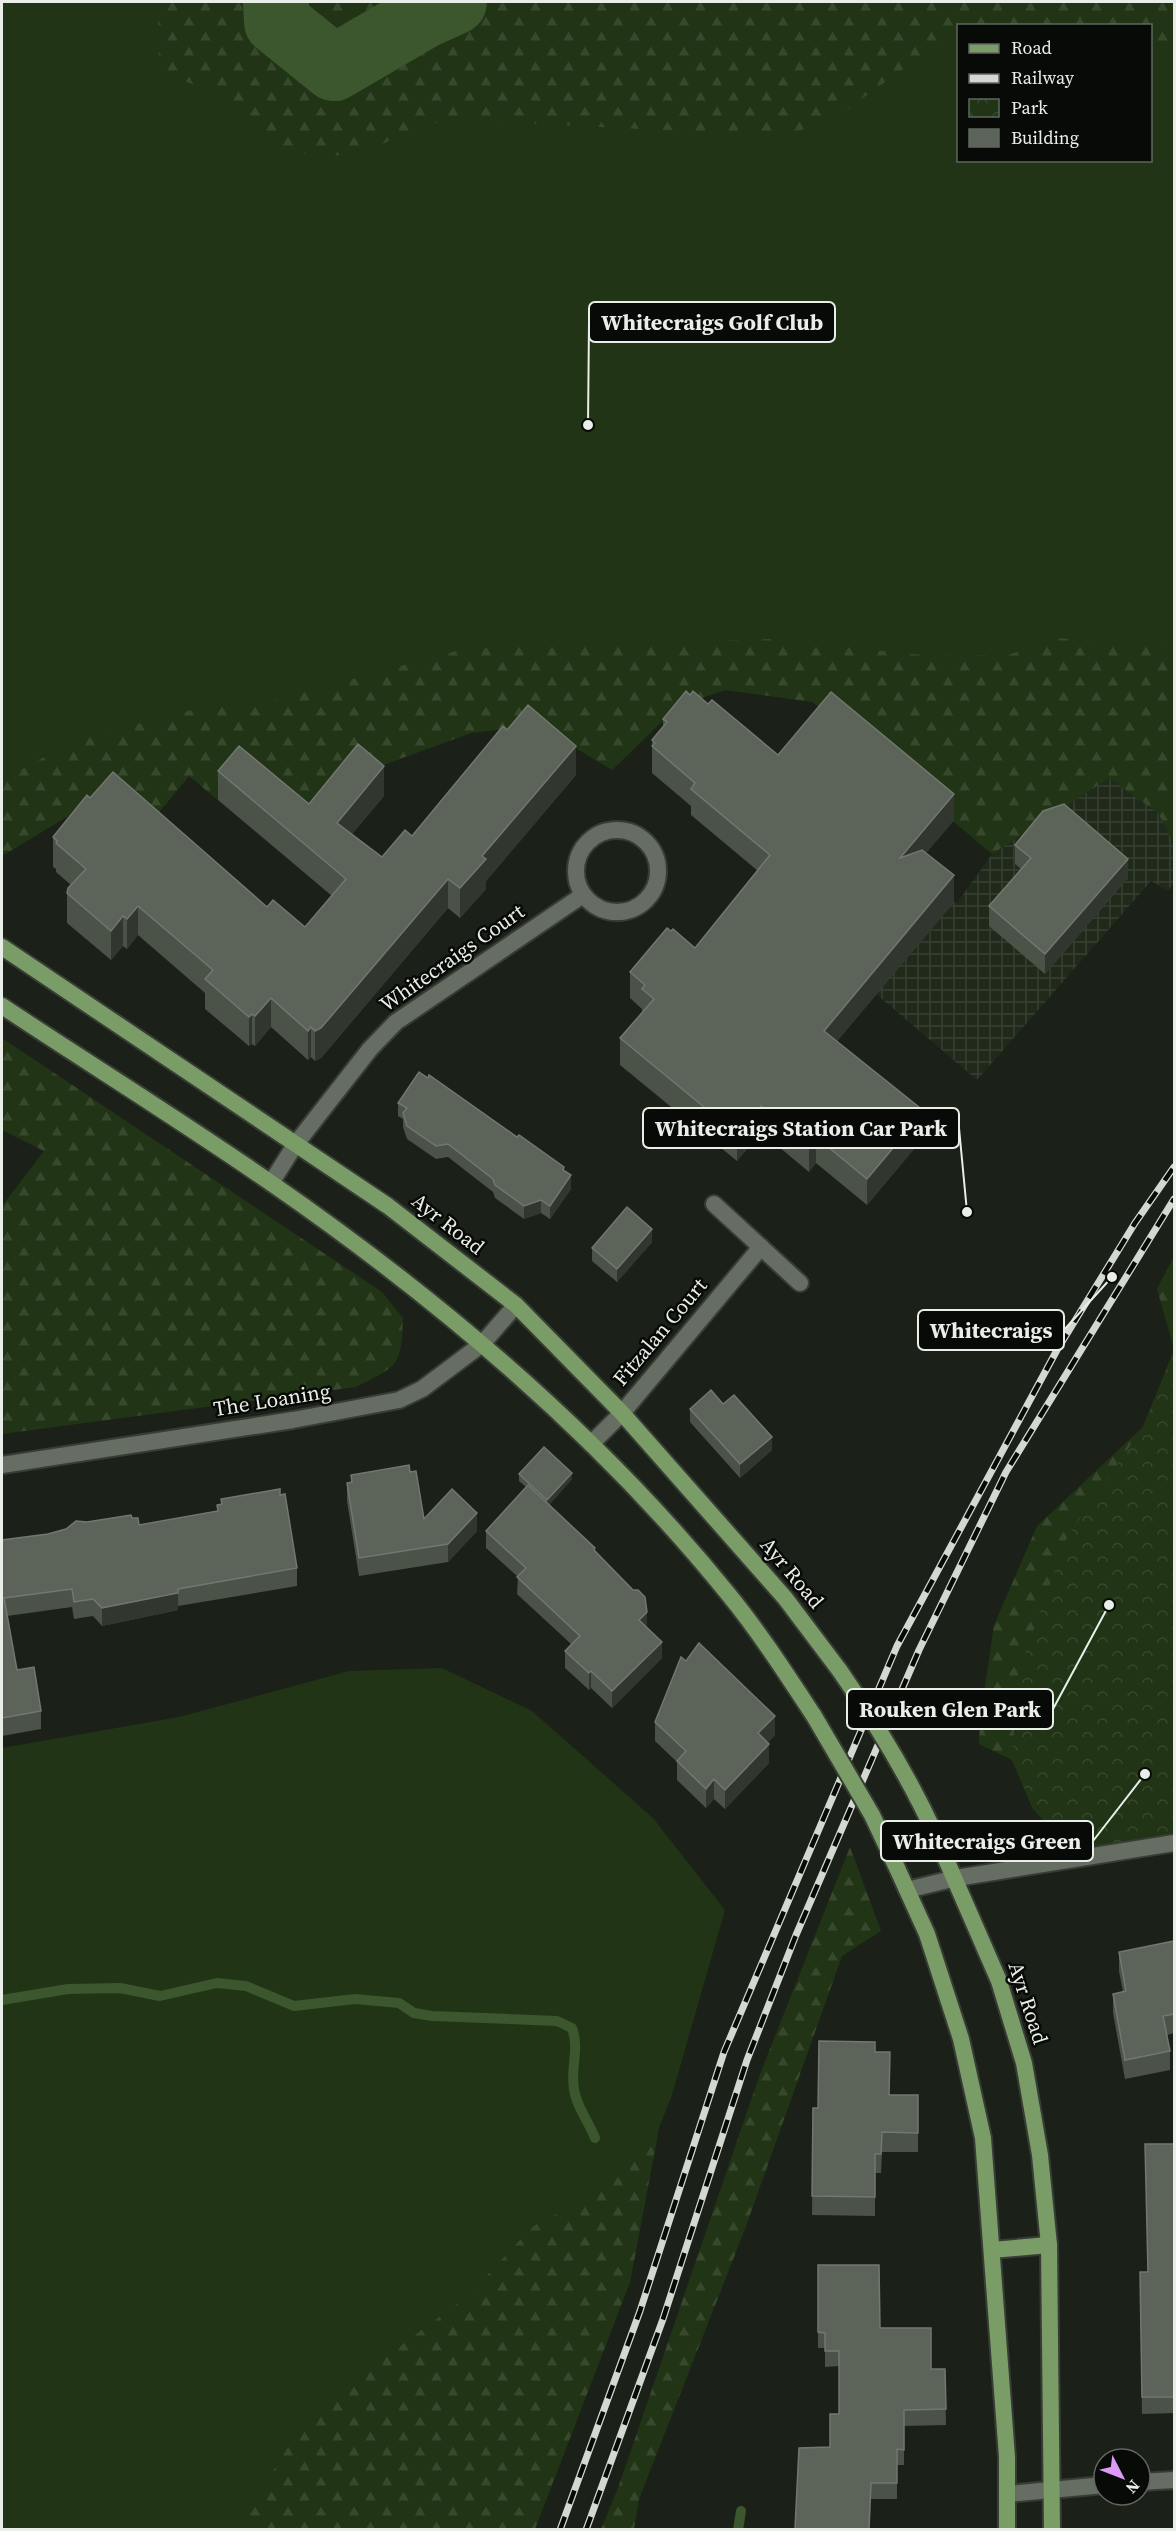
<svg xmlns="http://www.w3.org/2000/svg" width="1176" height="2531" font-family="'Source Serif 4',serif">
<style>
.industrial{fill:url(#industrial-grid)}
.grass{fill:#213415;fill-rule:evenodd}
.forest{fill:url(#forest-firs)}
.park{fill:url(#park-crowns)}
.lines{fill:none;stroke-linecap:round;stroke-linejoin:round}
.stream{stroke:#3c562d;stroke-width:10}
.river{stroke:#3c562d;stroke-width:66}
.minor-casing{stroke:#383c36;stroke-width:20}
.tertiary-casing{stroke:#383c36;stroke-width:20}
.primary-casing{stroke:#383c36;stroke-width:20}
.minor{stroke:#666d62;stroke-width:16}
.tertiary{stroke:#666d62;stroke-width:16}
.primary{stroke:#7a9c66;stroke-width:16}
.rail-casing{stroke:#d4d8d2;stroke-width:7}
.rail{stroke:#070a06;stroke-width:4.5;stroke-dasharray:14;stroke-linecap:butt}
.primary-bridge-casing{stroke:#383c36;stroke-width:20;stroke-linecap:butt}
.primary-bridge{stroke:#7a9c66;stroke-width:16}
.wall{fill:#4b5248}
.shaded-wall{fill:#31372e}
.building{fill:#5c6359;stroke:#727870;stroke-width:1.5}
.labels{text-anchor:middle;stroke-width:5;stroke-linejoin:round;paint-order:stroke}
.street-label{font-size:21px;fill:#eaeee8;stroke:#070a06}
.leader{fill:none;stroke:#eaeee8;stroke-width:2}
.callout-dot{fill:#eaeee8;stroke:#070a06;stroke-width:2}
.callout{fill:#070a06;stroke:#eaeee8;stroke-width:2}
.callout-label{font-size:22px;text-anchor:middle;font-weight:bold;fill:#eaeee8}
</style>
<defs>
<pattern id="industrial-grid" width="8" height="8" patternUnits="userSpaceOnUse" patternTransform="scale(1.5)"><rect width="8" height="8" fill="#202a1b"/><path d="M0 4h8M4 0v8" fill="none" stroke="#363f31"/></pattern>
<pattern id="forest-firs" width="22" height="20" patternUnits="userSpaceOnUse" patternTransform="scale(1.5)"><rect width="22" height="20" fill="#213415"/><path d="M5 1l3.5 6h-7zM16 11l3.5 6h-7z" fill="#37482c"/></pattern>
<pattern id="park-crowns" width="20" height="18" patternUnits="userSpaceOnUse" patternTransform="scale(1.5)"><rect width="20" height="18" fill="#213415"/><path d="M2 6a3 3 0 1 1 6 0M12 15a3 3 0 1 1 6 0" fill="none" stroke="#37482c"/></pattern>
</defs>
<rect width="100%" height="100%" fill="#1b2118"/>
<path class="industrial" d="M1109,778L1158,813L1174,843V882L1168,891L1151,881L977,1080L876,994L954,902L957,903L992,854Z"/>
<g class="grass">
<path d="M2,2H1174V748L1109,778L992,854L813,702L725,690L678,706L612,770L538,725L471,733L358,774L218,800L189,776L155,817L103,795L2,856ZM958,26H1150V160H958Z"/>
<path d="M442,1668L532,1711L653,1818L725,1910L672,2095L659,2128L630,2282L535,2529L2,2530V1748L179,1717L349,1671Z"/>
</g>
<g class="forest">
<path d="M158,2H1174V55L1151,51L1150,26H958V44L933,48L832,120L783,136L479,121L422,124L367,152L323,157L277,147L250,117L209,90L159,72Z"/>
<path d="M1057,638L1147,645L1174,639V843L1158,813L1109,778L992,854L813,702L725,690L678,706L612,770L538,725L471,733L358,774L309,834L218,800L189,776L155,817L103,795L2,856V780L78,739L196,709L264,703L464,649L769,639L932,656L1008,655Z"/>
<path d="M2,1038L382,1292L403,1318C401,1367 399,1365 356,1387L2,1434V1206L44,1151L2,1130Z"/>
<path d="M1174,1256V1349L1157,1289Z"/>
<path d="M1174,1350L1033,1809L1012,1760L979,1744L980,1720L994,1625L1037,1526L1143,1427Z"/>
<path d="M850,1847L881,1931L842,1956L745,2229L639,2499L634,2529H601L618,2488L760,2074Z"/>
<path d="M659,2128L630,2282L535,2529H243L246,2513L310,2413L469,2295L532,2227L580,2201Z"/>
</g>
<path class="park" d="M1174,1350V1843L1077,1858L1033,1809L1012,1760L1018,1673L1067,1537L1143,1427Z"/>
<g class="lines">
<g class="stream">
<path d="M2,2000L68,1989L120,1988L160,1996L217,1983L246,1986L294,2006L355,1999L399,2003L414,2013L432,2016L557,2021L572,2028C580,2050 570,2067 574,2089C576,2106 589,2122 595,2138"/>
<path d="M738,2530L741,2511"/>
</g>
<path class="river" d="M276,2L277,22L334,68L423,16L454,2"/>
<g class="minor-casing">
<g id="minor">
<circle cx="617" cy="871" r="41"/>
<path d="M271,1183L295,1145L370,1049L396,1022L583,895"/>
<path d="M714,1204L800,1283"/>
<path d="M591,1444L622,1413L761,1247"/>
<path d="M2,1465L293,1420L399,1400L422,1389L482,1344L516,1305"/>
<path d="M1140,2482L1174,2480"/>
<path d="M1007,2494L1104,2485"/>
</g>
</g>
<g class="tertiary-casing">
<path id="tertiary" d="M907,1890L956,1878L1174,1843"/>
</g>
<g class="primary-casing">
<g id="primary">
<path d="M2,947L388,1206L516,1305L622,1413L785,1598L840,1671"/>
<path d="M2,1006C91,1065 183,1122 271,1183C440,1300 600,1435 729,1595C760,1633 787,1675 814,1716"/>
<path d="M935,1834L999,1981L1024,2063L1040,2155L1049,2245L1052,2530"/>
<path d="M897,1868L927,1934L961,2039L983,2138L1007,2457V2530"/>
<path d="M992,2250L1049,2245"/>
</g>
</g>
<use href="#minor" class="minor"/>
<use href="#tertiary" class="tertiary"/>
<use href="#primary" class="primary"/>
<g class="rail-casing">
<g id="rail">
<path d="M560,2530L640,2311L724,2052L897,1646L1057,1350L1135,1223L1174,1167"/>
<path d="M586,2530L663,2319L747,2060L796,1935L919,1650L1006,1472L1174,1199"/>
</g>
</g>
<use href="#rail" class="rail"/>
<g class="primary-bridge-casing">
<g id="primary-bridge">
<path d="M840,1671C876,1723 909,1777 935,1834"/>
<path d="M814,1716L872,1815L897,1868"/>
</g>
</g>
<use href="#primary-bridge" class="primary-bridge"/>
</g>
<g class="wall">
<path d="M690,695L708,704L778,755L954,820L926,853L954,902L837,1041L924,1137L867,1205L816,1163L809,1172L761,1132L737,1161L620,1065V1038L642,1013V1009L630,998V972L695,948L758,871L691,815V806L652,773V740L663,727V719Z"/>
<path d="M218,771L309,804L384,796L352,834L382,857L412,836L576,775L486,881V889L460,918L448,908L321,1058L315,1061L311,1057L308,1060L271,1027L255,1046L252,1044L249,1046L205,1009V993L138,935L127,949L123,946L111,960L67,923V893L71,885L56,872V869L53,867V837L90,798L267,907L305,927L332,896L218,800Z"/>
<path d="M1015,845L1128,878L1045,974L989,926V906L1021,869L1015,864Z"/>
<path d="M398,1103L564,1170L571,1189L550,1219L541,1213L524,1219L495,1198L493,1192L448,1157L436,1159L407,1139L403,1127V1119L398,1116Z"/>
<path d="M652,1242L617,1282L592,1261V1248Z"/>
<path d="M690,1409L772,1450L740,1478L690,1422Z"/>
<path d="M410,1472L424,1519L477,1531L448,1562L359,1576L347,1501V1483L351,1482V1475Z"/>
<path d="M519,1474L572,1479L549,1505L595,1552L647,1628L662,1658L612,1708L591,1688L589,1690L565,1668V1651L571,1644L517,1594L518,1577L486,1548V1531L526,1487L519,1481Z"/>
<path d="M280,1495L297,1568V1586L178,1606V1610L102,1626L93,1616L74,1619L72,1607L7,1616L17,1670L41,1711V1729L2,1736V1540L48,1534L66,1529L87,1522L132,1518L139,1525L217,1511V1505H221V1499Z"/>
<path d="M655,1722L775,1735L768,1742L769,1763L725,1809L714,1799L706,1808L677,1780V1762L655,1741Z"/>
<path d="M1174,1941V2033L1167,2035L1170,2051V2070L1125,2079L1113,2013V1994L1123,1992L1119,1971V1952Z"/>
<path d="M875,2052L890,2095H918V2152H882L881,2173H875V2216L812,2215L813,2108H818Z"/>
<path d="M1174,2144V2413L1142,2414L1140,2272H1148Z"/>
<path d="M818,2265L880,2328L931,2369H945L946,2425L904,2426V2465H897V2499H871L830,2447L839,2414V2366L825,2367V2348H818Z"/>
</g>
<g class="shaded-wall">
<path d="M576,746V775L486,881V889L460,918V888L482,856Z"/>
<path d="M384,766V796L337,852V823Z"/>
<path d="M954,794V820L900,884V858Z"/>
<path d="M1128,859V878L1045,974V954Z"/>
<path d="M954,875V902L824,1057V1031Z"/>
<path d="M448,879V908L321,1058L315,1061V1031Z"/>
<path d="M138,906V935L127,949V919Z"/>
<path d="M123,916V946L111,960V931Z"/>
<path d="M271,998V1027L255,1046V1016Z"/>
<path d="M252,1014V1044L249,1046V1017Z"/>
<path d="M311,1027V1057L308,1060V1031Z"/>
<path d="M761,1106V1132L737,1161V1134Z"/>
<path d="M924,1111V1137L867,1205V1179Z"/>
<path d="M816,1137V1163L809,1172V1146Z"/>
<path d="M571,1175V1189L550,1219V1206Z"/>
<path d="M541,1200V1213L524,1219V1206Z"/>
<path d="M652,1229V1242L617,1282V1269Z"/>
<path d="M772,1437V1450L740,1478V1464Z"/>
<path d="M572,1473V1479L547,1507V1500Z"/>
<path d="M477,1513V1531L448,1562V1544Z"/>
<path d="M178,1593V1610L102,1626V1608Z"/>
<path d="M647,1612V1628L639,1620Z"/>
<path d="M662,1642V1658L612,1708V1691Z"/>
<path d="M591,1671V1688L589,1690V1673Z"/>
<path d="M775,1716V1735L758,1752V1733Z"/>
<path d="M769,1744V1763L725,1809V1790Z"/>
<path d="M714,1779V1799L706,1808V1789Z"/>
</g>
<g class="building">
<path d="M686,691L690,695L693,691L708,704L712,700L778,755L831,692L954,794L900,858L922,850L954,875L824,1031L924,1111L867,1179L816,1137L809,1146L761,1106L737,1134L620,1038L654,999L642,989L645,985L630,972L667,928L671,931L673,929L695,948L770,855L691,789L695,783L652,746L655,743L652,740L667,722L663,719Z"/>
<path d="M528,705L576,746L482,856L486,859L460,888L448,879L321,1028L315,1031L311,1027L308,1031L271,998L255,1016L252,1014L249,1017L205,979L213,970L138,906L127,919L123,916L111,931L67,893L68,888L86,869L56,843L57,841L53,837L87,795L90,798L113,772L267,907L273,900L305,927L346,879L218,771L239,746L309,804L358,744L384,766L337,823L382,857L405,830L412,836L503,726L507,730Z"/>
<path d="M1064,804L1128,859L1045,954L989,906L1031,858L1015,845L1043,811Z"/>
<path d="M419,1072L428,1078L429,1075L517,1137L519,1135L564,1167L563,1170L571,1175L550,1206L541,1200L524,1206L495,1185L493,1179L448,1144L436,1146L407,1126L403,1113L407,1108L398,1103Z"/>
<path d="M627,1207L652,1229L617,1269L592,1248Z"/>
<path d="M711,1390L723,1404L734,1395L772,1437L740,1464L690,1409Z"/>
<path d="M544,1447L572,1473L547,1500L519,1474Z"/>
<path d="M409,1465L410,1472L416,1471L424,1519L452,1489L477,1513L448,1544L359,1558L347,1483L352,1482L351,1475Z"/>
<path d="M528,1485L595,1548L594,1550L633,1590H638L645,1597L647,1612L639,1620L662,1642L612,1691L591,1671L589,1673L565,1651L580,1636L517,1577L526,1568L486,1531Z"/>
<path d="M280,1489V1495L285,1494L297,1568L178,1589V1593L102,1608L93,1599L74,1602L72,1589L4,1598L17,1670L34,1667L41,1711L2,1718V1540L48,1534L66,1529L76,1521L87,1522L131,1515L132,1518H138L139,1525L218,1511L217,1505L222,1504L221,1499Z"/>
<path d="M699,1643L775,1716L758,1733L769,1744L725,1790L714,1779L706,1789L677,1761L686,1751L655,1722L681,1657L686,1661Z"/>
<path d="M1174,1941V2014L1163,2016L1170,2051L1125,2060L1113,1994L1126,1991L1119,1952Z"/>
<path d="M819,2041L875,2042V2052H890L889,2095H918V2133L882,2132L881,2154H875V2197L812,2196L813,2108H818Z"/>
<path d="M1145,2144H1174V2397H1142L1140,2272H1148Z"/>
<path d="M818,2265H879L880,2328H931V2369H945L946,2409L904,2410V2450L897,2449V2483H871L869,2529H795L799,2448L830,2447V2414H839V2351H825V2333L818,2332Z"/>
</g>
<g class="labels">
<g class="street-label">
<text transform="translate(452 958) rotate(-35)" y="7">Whitecraigs Court</text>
<text transform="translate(448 1224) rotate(38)" y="7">Ayr Road</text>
<text transform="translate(660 1332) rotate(-50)" y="7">Fitzalan Court</text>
<text transform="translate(272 1400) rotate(-9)" y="7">The Loaning</text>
<text transform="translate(792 1573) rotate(50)" y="7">Ayr Road</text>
<text transform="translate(1028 2003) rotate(72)" y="7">Ayr Road</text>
</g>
</g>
<path class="leader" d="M588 425L589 322M967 1212L959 1128M1112 1277L1064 1330M1109 1605L1053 1709M1145 1774L1093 1841"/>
<g class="callout-dot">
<circle cx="588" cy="425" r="6"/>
<circle cx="967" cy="1212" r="6"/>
<circle cx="1112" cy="1277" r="6"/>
<circle cx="1109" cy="1605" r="6"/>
<circle cx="1145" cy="1774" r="6"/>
</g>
<g class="callout">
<rect x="589" y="302" width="246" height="40" rx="6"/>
<rect x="643" y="1108" width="316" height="40" rx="6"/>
<rect x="918" y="1310" width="146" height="40" rx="6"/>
<rect x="847" y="1689" width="206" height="40" rx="6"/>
<rect x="881" y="1821" width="212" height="40" rx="6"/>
</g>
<g class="callout-label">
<text x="712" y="330">Whitecraigs Golf Club</text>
<text x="801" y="1136">Whitecraigs Station Car Park</text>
<text x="991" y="1338">Whitecraigs</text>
<text x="950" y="1717">Rouken Glen Park</text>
<text x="987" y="1849">Whitecraigs Green</text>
</g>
<rect width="1176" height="2531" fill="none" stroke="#eaeee8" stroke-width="6"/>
<rect x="957" y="24" width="195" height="138" fill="#070a06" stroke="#626560" stroke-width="1.5"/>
<rect x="969" y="44" width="30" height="9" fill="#7a9c66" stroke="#626560" stroke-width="1.5"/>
<text x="1011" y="54" font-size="18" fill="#eaeee8">Road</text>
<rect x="969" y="74" width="30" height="9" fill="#d4d8d2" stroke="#626560" stroke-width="1.5"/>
<text x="1011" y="84" font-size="18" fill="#eaeee8">Railway</text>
<rect x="969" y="99" width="30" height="18" fill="url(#park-crowns)" stroke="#626560" stroke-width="1.5"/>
<text x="1011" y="114" font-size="18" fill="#eaeee8">Park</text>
<rect x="969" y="129" width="30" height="18" fill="#5c6359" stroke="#626560" stroke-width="1.5"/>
<text x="1011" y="144" font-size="18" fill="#eaeee8">Building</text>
<g transform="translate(1122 2477) rotate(132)"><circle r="28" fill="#070a06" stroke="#626560" stroke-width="1.5"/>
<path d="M0-4.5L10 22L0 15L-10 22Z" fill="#da9af6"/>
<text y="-9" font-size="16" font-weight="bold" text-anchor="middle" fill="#eaeee8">N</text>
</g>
</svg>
